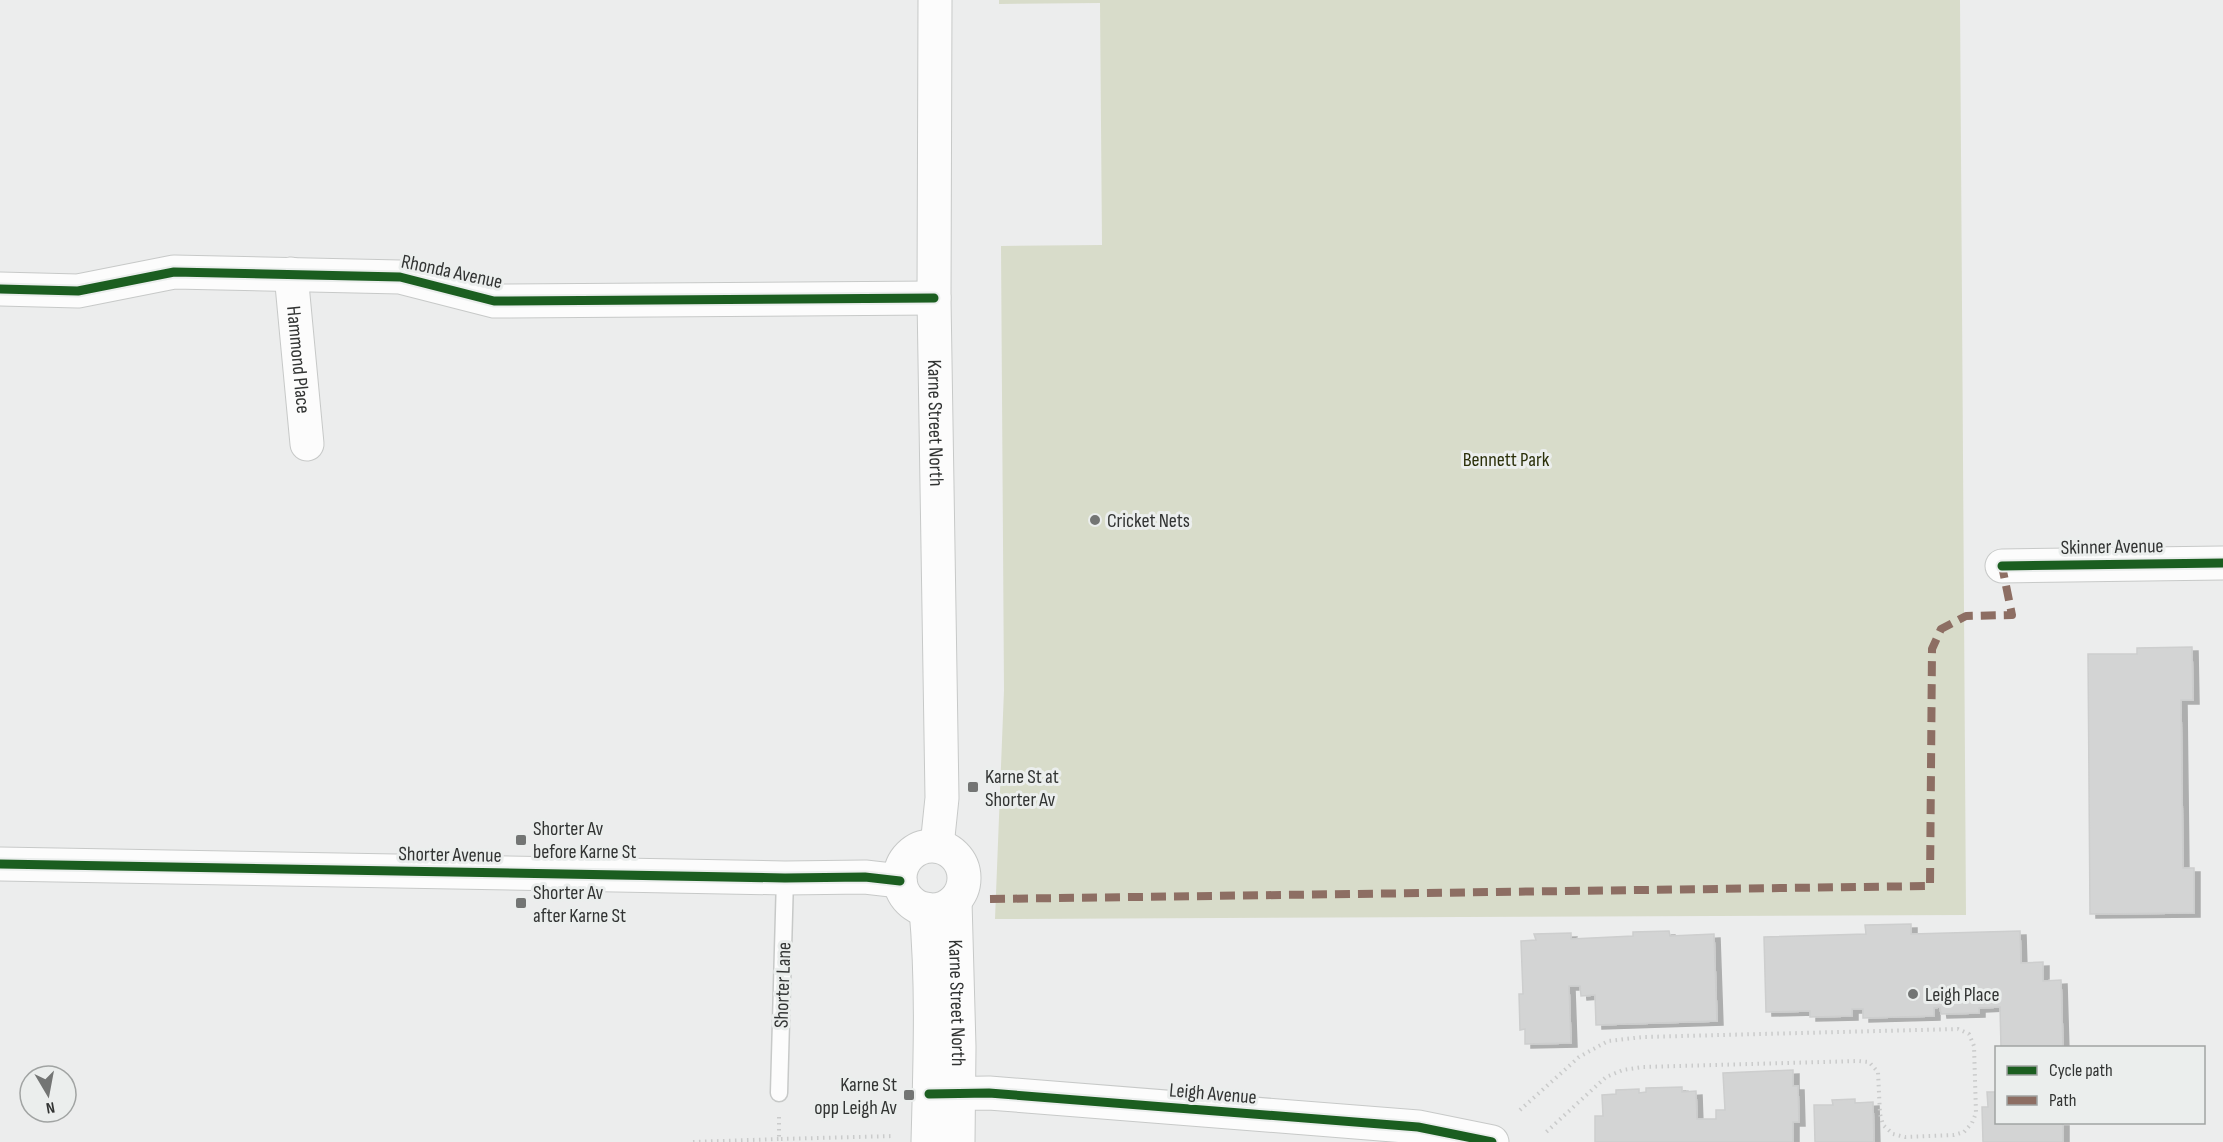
<svg xmlns="http://www.w3.org/2000/svg" width="2223" height="1142" font-family="'Sofia Sans Condensed',sans-serif">
<style>
.green{fill:#d8dcca}
.building{fill:#d3d4d4;stroke:#cdcece;stroke-width:1.5;filter:url(#shadow)}
.lines{fill:none;stroke-linecap:round;stroke-linejoin:round}
.service-casing{stroke:#c7c9c8;stroke-width:19}
.minor-casing{stroke:#c7c9c8;stroke-width:35}
.path{stroke:#cacbcb;stroke-width:4;stroke-dasharray:1.5 4.5;stroke-linecap:butt}
.service{stroke:#fcfcfc;stroke-width:16}
.minor{stroke:#fcfcfc;stroke-width:33}
.quiet{stroke:#8d6e63;stroke-width:8;stroke-dasharray:15 8;stroke-linecap:butt}
.cycleway-casing{stroke:#ebeeed;stroke-width:13}
.cycleway{stroke:#1b5e20;stroke-width:9}
.poi-dot{fill:#737574;stroke:#ebeeed;stroke-width:2}
.labels{text-anchor:middle;stroke-width:6;stroke-linejoin:round;paint-order:stroke}
.street-label{font-size:20px;fill:#323433;stroke:#ebeeed}
.park-label{font-size:20px;fill:#2b300a;stroke:#ebeeed}
.poi-label{font-size:20px;fill:#323433;stroke:#ebeeed;text-anchor:start}
</style>
<defs>
<filter id="shadow"><feDropShadow dx="6" dy="4" stdDeviation="0" flood-color="#0004"/></filter>
</defs>
<rect width="100%" height="100%" fill="#eceded"/>
<path class="green" d="M999,0H1960L1966,915L995,919L1004,690L1001,246L1102,245L1100,3L999,4Z"/>
<g class="building">
<path d="M2192,647L2193,700H2181L2183,868H2194V913L2090,914L2088,654H2137V648Z"/>
<path d="M1911,924V934L2020,931L2021,963L2043,962V981L2061,980L2063,1048H2001L2000,1007L1979,1008V1013L1941,1014L1940,1007L1934,1008V1016L1863,1018V1009H1852V1016L1810,1017V1011L1766,1012L1764,937L1866,934L1865,925Z"/>
<path d="M1669,931L1670,936L1714,934L1717,1021L1596,1025L1595,995L1581,996L1580,986H1569L1571,1043L1525,1044V1029L1520,1030L1519,994H1523L1521,941L1536,940L1534,934L1571,933V939L1633,936V932Z"/>
<path d="M1793,1070V1086H1798L1799,1122H1793V1142H1595V1116H1603L1602,1095L1616,1094V1090L1639,1089V1093L1646,1092V1088L1682,1087V1092L1696,1091L1697,1119H1716V1110H1725L1723,1073Z"/>
<path d="M1987,1092H1996V1122H2063V1142H1983L1982,1107H1988Z"/>
<path d="M1855,1099V1103L1873,1102L1874,1142H1815L1814,1105H1833L1832,1100Z"/>
</g>
<g class="lines">
<g class="service-casing">
<path id="service" d="M779,1093L785,878"/>
</g>
<g class="minor-casing">
<g id="minor">
<path id="s1" d="M935,0L934,298L942,798L937,846"/>
<path id="s2" d="M291,274L307,444"/>
<path d="M0,289L78,291L174,272L400,277L494,301L934,298"/>
<path d="M2002,566L2223,563"/>
<circle cx="932" cy="878" r="32"/>
<path d="M0,864L785,878L865,877L900,881"/>
<path id="s3" d="M955,901L959,1047L958,1142"/>
<path d="M926,909C933,987 930,1064 928,1142"/>
<path d="M929,1094L989,1093L1418,1127L1492,1142"/>
</g>
</g>
<g class="path">
<path d="M1520,1110L1579,1057L1608,1041L1643,1037L1958,1029L1969,1034L1974,1046L1976,1113L1972,1123L1964,1132L1954,1135L1905,1137L1893,1134L1883,1125L1880,1114L1878,1072L1869,1062L1858,1061L1643,1067L1623,1070L1606,1077L1544,1134"/>
<path d="M779,1117V1139L894,1136"/>
<path d="M693,1142L779,1139"/>
</g>
<use href="#service" class="service"/>
<use href="#minor" class="minor"/>
<path class="quiet" d="M990,899L1930,886L1932,649L1941,629L1966,616L2012,615L2002,566"/>
<g class="cycleway-casing">
<g id="cycleway">
<path d="M0,289L78,291L174,272L400,277L494,301L934,298"/>
<path d="M2002,566L2223,563"/>
<path d="M0,864L785,878L865,877L900,881"/>
<path d="M929,1094L989,1093L1418,1127L1492,1142"/>
</g>
</g>
<use href="#cycleway" class="cycleway"/>
</g>
<g class="poi-dot">
<circle cx="1095" cy="520" r="6"/>
<rect x="967" y="781" width="12" height="12" rx="3"/>
<rect x="515" y="834" width="12" height="12" rx="3"/>
<rect x="515" y="897" width="12" height="12" rx="3"/>
<circle cx="1913" cy="994" r="6"/>
<rect x="903" y="1089" width="12" height="12" rx="3"/>
</g>
<g class="labels">
<g class="street-label">
<text transform="translate(452 271) rotate(12)" y="7">Rhonda Avenue</text>
<text dy="7" stroke="none"><textPath href="#s2" startOffset="86">Hammond Place</textPath></text>
<text dy="7" stroke="none"><textPath href="#s1" startOffset="423">Karne Street North</textPath></text>
<text transform="translate(2112 546) rotate(-1)" y="7">Skinner Avenue</text>
<text transform="translate(450 854) rotate(1)" y="7">Shorter Avenue</text>
<text transform="translate(782 985) rotate(-88)" y="7">Shorter Lane</text>
<text dy="7" stroke="none"><textPath href="#s3" startOffset="102">Karne Street North</textPath></text>
<text transform="translate(1213 1093) rotate(5)" y="7">Leigh Avenue</text>
</g>
<g class="park-label">
<text x="1506" y="466">Bennett Park</text>
</g>
<g class="poi-label">
<text x="1107" y="527">Cricket Nets</text>
<text x="985" y="783">Karne St at<tspan x="985" dy="23">Shorter Av</tspan></text>
<text x="533" y="835">Shorter Av<tspan x="533" dy="23">before Karne St</tspan></text>
<text x="533" y="899">Shorter Av<tspan x="533" dy="23">after Karne St</tspan></text>
<text x="1925" y="1001">Leigh Place</text>
<text x="897" y="1091" text-anchor="end">Karne St<tspan x="897" dy="23">opp Leigh Av</tspan></text>
</g>
</g>
<rect x="1995" y="1046" width="210" height="78" fill="#ebeeed" stroke="#a1a4a3" stroke-width="1.5"/>
<rect x="2007" y="1066" width="30" height="9" fill="#1b5e20" stroke="#a1a4a3" stroke-width="1.5"/>
<text x="2049" y="1076" font-size="18" fill="#323433">Cycle path</text>
<rect x="2007" y="1096" width="30" height="9" fill="#8d6e63" stroke="#a1a4a3" stroke-width="1.5"/>
<text x="2049" y="1106" font-size="18" fill="#323433">Path</text>
<g transform="translate(48 1094) rotate(170)"><circle r="28" fill="#ebeeed" stroke="#a1a4a3" stroke-width="1.5"/>
<path d="M0-4.5L10 22L0 15L-10 22Z" fill="#737574"/>
<text y="-9" font-size="16" font-weight="bold" text-anchor="middle" fill="#323433">N</text>
</g>
</svg>
